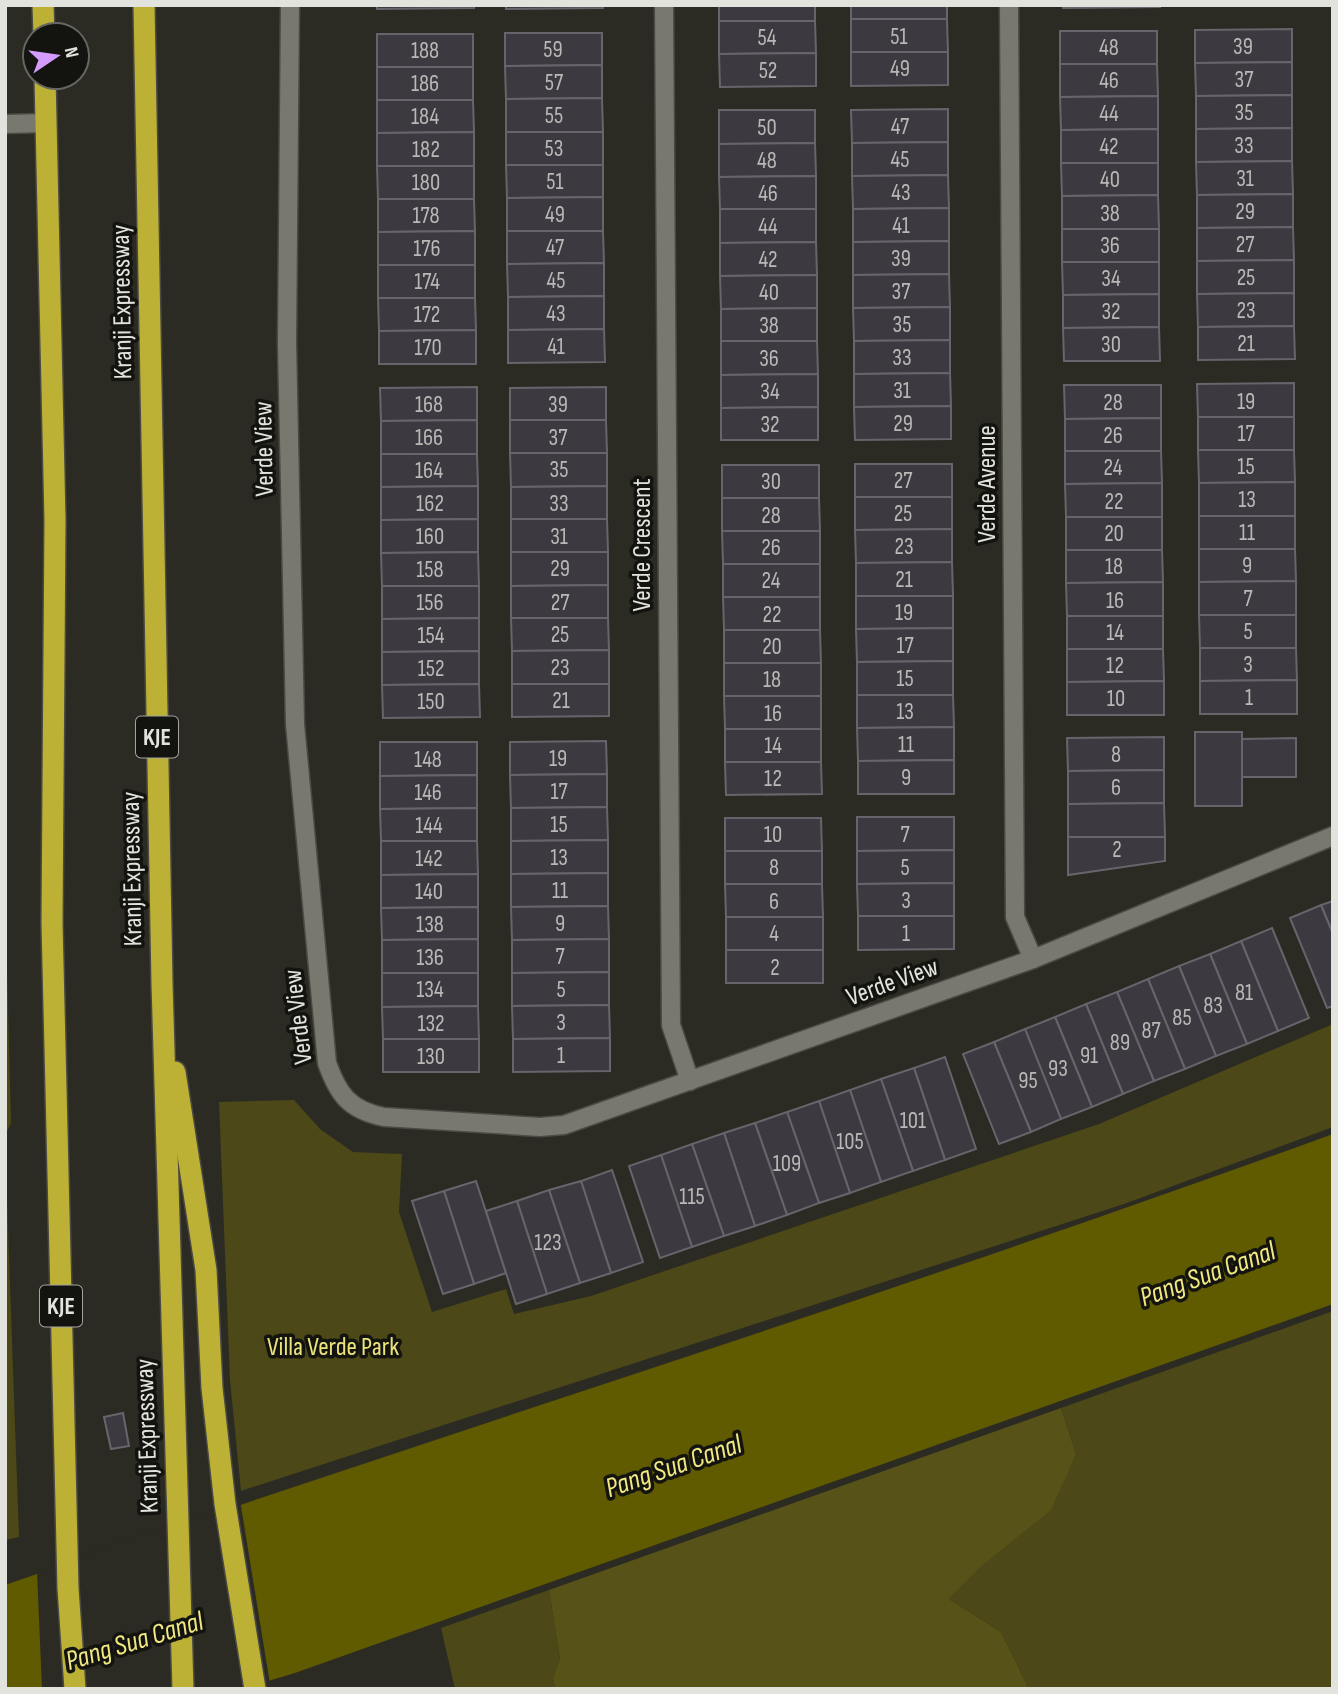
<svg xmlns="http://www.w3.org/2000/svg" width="1338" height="1694" font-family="'Sofia Sans Condensed',sans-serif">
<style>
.green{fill:#4c4817}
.forest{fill:#575217}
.water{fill:#605a00}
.pier{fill:#2b2b23}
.building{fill:#3d3940;stroke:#68646c;stroke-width:2}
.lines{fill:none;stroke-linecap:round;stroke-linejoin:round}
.minor-casing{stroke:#4a4943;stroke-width:21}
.highway-casing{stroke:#4a4943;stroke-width:24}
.minor{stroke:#79786f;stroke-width:18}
.highway{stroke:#bcb134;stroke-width:21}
.labels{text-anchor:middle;stroke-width:7;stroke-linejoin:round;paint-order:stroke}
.number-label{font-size:23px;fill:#bab8b6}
.shield{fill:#131310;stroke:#a5a5a0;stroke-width:2}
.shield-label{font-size:24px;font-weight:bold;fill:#e3e3de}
.street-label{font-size:26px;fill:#e3e3de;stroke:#131310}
.park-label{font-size:26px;fill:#ebe37a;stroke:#131310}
.water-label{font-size:28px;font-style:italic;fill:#f2e980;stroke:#131310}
</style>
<rect width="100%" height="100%" fill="#2b2b23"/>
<g class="green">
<path d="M5,890L11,1123L5,1135Z"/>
<path d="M1333,1024V1127L1124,1204L241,1491L230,1380L219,1102L294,1100L320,1129L353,1152L402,1154L399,1212L432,1312L506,1289L514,1314L591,1296L1099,1124Z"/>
<path d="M5,1144L19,1537L5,1540Z"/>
<path d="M1333,1311V1689H1029L1001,1632L949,1599L985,1563L1076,1454L1061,1408Z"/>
<path d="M549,1590L560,1659L553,1677L555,1689H455L441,1628Z"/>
</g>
<path class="forest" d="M1061,1408L1076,1454L1051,1510L985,1563L949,1599L1001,1632L1029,1689H555L553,1677L560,1659L549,1590Z"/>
<path class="water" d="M1333,1134V1304L295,1673L241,1689H5V1585C447,1432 894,1294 1333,1134Z"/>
<path class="pier" d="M240,1500L270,1684L254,1689H42L37,1571Z"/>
<g class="building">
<path d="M377,5H474V8L377,9Z"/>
<path d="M506,5H603V8L506,9Z"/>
<rect x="719" y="5" width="96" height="16"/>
<rect x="851" y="5" width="96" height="14"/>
<path d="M1063,5H1160V7L1063,8Z"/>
<rect x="1194" y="5" width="96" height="1"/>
<path d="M851,19H947L948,52H851Z"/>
<path d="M719,21H815L816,53L719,54Z"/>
<path d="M1292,29V62L1195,63V30Z"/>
<rect x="1060" y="31" width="97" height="33"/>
<path d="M505,33H602V65L505,66Z"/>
<rect x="377" y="34" width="96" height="33"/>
<path d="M851,52H948V85L851,86Z"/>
<path d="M816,53V86L720,87L719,54Z"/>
<path d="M1292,62V95L1196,96L1195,63Z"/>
<path d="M1060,64H1157L1158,96L1060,97Z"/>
<path d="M602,65V98L506,99L505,66Z"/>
<rect x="377" y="67" width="96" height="33"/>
<path d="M1292,95V128L1196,129V96Z"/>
<path d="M1158,96V129L1061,130L1060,97Z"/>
<path d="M602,98L603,132H506V99Z"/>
<path d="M377,100H473L474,132L377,133Z"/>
<path d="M948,109V142L852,143L851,110Z"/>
<path d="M719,110H815V143L719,144Z"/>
<path d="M1292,128V161L1196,162V129Z"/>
<path d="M1158,129V163H1061V130Z"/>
<path d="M474,132V166H377V133Z"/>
<rect x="506" y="132" width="97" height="33"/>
<path d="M948,142V175L852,176V143Z"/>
<path d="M815,143L816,176L719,177V144Z"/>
<path d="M1292,161L1293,194L1197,195L1196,162Z"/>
<path d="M1061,163H1158V195L1062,196Z"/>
<path d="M506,165H603V197L507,198Z"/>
<path d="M377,166H474V199H378Z"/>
<path d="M948,175L949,208L853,209L852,176Z"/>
<path d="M816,176V209H720L719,177Z"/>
<path d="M1293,194V227L1197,228V195Z"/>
<path d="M1158,195L1159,229H1062V196Z"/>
<path d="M603,197V231H507V198Z"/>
<path d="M378,199H474L475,231L378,232Z"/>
<path d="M949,208V241L853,242V209Z"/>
<path d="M720,209H816V242L720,243Z"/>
<path d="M1293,227L1294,260L1197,261V228Z"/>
<rect x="1062" y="229" width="97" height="33"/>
<path d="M475,231V265H378V232Z"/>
<path d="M507,231H603L604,263L507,264Z"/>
<path d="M949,241V274L853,275V242Z"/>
<path d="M816,242L817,275L720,276V243Z"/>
<path d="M1294,260V293L1197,294V261Z"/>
<path d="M1062,262H1159V294L1063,295Z"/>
<path d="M604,263V296L508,297L507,264Z"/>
<rect x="378" y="265" width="97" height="33"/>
<path d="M949,274L950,307L853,308V275Z"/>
<path d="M817,275V308L721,309L720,276Z"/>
<path d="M1294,293V326L1198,327L1197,294Z"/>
<path d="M1159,294V327L1063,328V295Z"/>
<path d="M604,296V329L508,330V297Z"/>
<path d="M378,298H475L476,330L379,331Z"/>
<path d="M950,307V340L854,341L853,308Z"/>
<path d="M817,308V341H721V309Z"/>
<path d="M1294,326L1295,359L1198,360V327Z"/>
<path d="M1159,327L1160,361H1064L1063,328Z"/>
<path d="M604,329L605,362L508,363V330Z"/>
<path d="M476,330V364H379V331Z"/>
<path d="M950,340V373L854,374V341Z"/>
<path d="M721,341H817L818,374L721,375Z"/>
<path d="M950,373L951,406L854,407V374Z"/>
<path d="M818,374V407L721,408V375Z"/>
<path d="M1294,383V417H1198L1197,384Z"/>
<path d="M1064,385H1161V418L1065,419Z"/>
<path d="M477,387V420L381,421L380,388Z"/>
<path d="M606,387V420H510V388Z"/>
<path d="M951,406V439L855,440L854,407Z"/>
<path d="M818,407V440H721V408Z"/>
<rect x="1198" y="417" width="96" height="33"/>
<path d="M1161,418V451H1065V419Z"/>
<path d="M477,420V454H381V421Z"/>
<path d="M510,420H606L607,453H510Z"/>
<path d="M1198,450H1294L1295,482L1199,483Z"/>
<path d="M1065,451H1161L1162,483L1065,484Z"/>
<path d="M510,453H607V486L511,487Z"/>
<path d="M381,454H477L478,486L381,487Z"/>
<rect x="855" y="464" width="97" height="33"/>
<rect x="722" y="465" width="97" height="33"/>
<path d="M1295,482V516H1199V483Z"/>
<path d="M1162,483V517H1066L1065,484Z"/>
<path d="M478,486V519L381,520V487Z"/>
<path d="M607,486V519H511V487Z"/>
<path d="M855,497H952V529L855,530Z"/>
<path d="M722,498H819L820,531H722Z"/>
<rect x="1199" y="516" width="96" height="33"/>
<rect x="1066" y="517" width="96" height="33"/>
<path d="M478,519V552L381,553V520Z"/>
<path d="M511,519H607L608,552H511Z"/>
<path d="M952,529V562L856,563L855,530Z"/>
<path d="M722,531H820V564H723Z"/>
<path d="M1199,549H1295L1296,581L1199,582Z"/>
<path d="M1066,550H1162L1163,582L1066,583Z"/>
<path d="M478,552L479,586H382L381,553Z"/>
<path d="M511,552H608V585L511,586Z"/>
<path d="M952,562L953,596H856V563Z"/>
<rect x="723" y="564" width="97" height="33"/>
<path d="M1296,581V615H1199V582Z"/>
<path d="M1163,582V616H1067L1066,583Z"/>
<path d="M608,585V618H511V586Z"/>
<path d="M382,586H479V618L382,619Z"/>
<path d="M856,596H953V628L856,629Z"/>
<path d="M723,597H820V630H724Z"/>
<path d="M1199,615H1296V648H1200Z"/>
<rect x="1067" y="616" width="96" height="33"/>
<path d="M479,618V651L382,652V619Z"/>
<path d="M511,618H608L609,650L512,651Z"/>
<path d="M953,628V661L857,662L856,629Z"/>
<path d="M724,630H820L821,663H724Z"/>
<path d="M1200,648H1296L1297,680L1200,681Z"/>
<path d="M1067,649H1163L1164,681L1067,682Z"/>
<path d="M609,650V684H512V651Z"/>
<path d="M479,651V684L382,685V652Z"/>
<path d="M953,661V695H857V662Z"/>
<rect x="724" y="663" width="97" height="33"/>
<path d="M1297,680V714H1200V681Z"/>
<path d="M1164,681V715H1067V682Z"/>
<path d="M479,684L480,717L383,718L382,685Z"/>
<path d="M512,684H609V716L512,717Z"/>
<path d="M857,695H953L954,727L857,728Z"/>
<path d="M724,696H821V729H725Z"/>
<path d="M954,727V760L858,761L857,728Z"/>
<rect x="725" y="729" width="96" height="33"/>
<rect x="1195" y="732" width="47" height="74"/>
<path d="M1164,737V770L1068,771L1067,738Z"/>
<path d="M1296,738V777H1242V739Z"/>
<path d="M606,741L607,774L510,775V742Z"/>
<path d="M380,742H477V775L380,776Z"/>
<path d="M954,760V794H858V761Z"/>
<path d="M725,762H821L822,794L726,795Z"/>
<path d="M1164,770V803L1068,804V771Z"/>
<path d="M607,774V807L511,808L510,775Z"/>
<path d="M477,775V808L380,809V776Z"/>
<path d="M1164,803L1165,837H1068V804Z"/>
<path d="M607,807L608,840L511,841V808Z"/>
<path d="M477,808V841H381L380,809Z"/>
<path d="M857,817H954V850L857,851Z"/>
<path d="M725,818H821L822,851H725Z"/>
<path d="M1068,837H1165V861L1068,875Z"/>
<path d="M608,840V873L511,874V841Z"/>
<path d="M381,841H477L478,874L381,875Z"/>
<path d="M954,850V883L857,884V851Z"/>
<rect x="725" y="851" width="97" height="33"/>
<path d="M608,873V906L511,907V874Z"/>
<path d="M478,874V907L381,908V875Z"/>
<path d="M954,883V916H858L857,884Z"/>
<path d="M725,884H822L823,917H726Z"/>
<path d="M1333,901V934L1321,905Z"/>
<path d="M1321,905L1333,934V1006L1327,1008L1290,918Z"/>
<path d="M608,906L609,939L512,940L511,907Z"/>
<path d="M478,907V939L382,940L381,908Z"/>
<path d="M858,916H954V949L858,950Z"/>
<rect x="726" y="917" width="97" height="33"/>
<path d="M1272,928L1309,1018L1278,1031L1241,941Z"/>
<path d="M478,939V973H382V940Z"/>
<path d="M609,939V972L512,973V940Z"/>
<path d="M1241,941L1278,1031L1247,1044L1210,954Z"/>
<rect x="726" y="950" width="97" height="33"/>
<path d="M1210,954L1247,1044L1216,1056L1179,966Z"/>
<path d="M1179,966L1216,1056L1185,1069L1148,979Z"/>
<path d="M609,972V1005L512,1006V973Z"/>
<path d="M382,973H478V1006L382,1007Z"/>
<path d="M1148,979L1185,1069L1154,1081L1117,992Z"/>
<path d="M1117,992L1154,1081L1123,1094L1086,1004Z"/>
<path d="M1086,1004L1123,1094L1092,1107L1055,1017Z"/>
<path d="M609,1005L610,1038L513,1039L512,1006Z"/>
<path d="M478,1006L479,1039H383L382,1007Z"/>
<path d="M1055,1017L1092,1107L1061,1119L1025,1029Z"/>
<path d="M1025,1029L1061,1119L1031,1132L994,1042Z"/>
<path d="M610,1038V1071L513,1072V1039Z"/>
<rect x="383" y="1039" width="96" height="33"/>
<path d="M994,1042L1031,1132L999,1144L963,1054Z"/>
<path d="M945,1057L976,1149L945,1160L914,1068Z"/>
<path d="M914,1068L945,1160L913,1171L881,1079Z"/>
<path d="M881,1079L913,1171L881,1182L850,1090Z"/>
<path d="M850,1090L881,1182L850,1193L819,1101Z"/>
<path d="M819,1101L850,1193L819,1203L787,1112Z"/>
<path d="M787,1112L819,1203L787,1215L755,1123Z"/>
<path d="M755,1123L787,1215L755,1226L724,1133Z"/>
<path d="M724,1133L755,1226L724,1236L692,1144Z"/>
<path d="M692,1144L724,1236L692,1247L661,1155Z"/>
<path d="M661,1155L692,1247L660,1258L629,1166Z"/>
<path d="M612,1170L643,1262L611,1273L581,1181Z"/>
<path d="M476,1181L506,1273L474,1284L444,1191Z"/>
<path d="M581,1181L611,1273L580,1283L549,1190Z"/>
<path d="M549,1190L580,1283L547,1294L517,1201Z"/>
<path d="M444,1191L474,1284L443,1294L412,1201Z"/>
<path d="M517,1201L547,1294L516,1304L486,1211Z"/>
<path d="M123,1413L129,1446L111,1449L104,1417Z"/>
</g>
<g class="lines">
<g class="minor-casing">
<g id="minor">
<path d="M290,5L287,343L295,724L327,1063C338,1094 349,1110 384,1117L540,1127L564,1125L1033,959L1333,836"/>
<path d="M664,5L671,1025L690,1081"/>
<path d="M1009,5L1015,917L1033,959"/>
<path d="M5,124L46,123"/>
</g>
</g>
<g class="highway-casing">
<g id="highway">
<path d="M43,5L44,35"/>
<path d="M144,5L162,983L183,1689"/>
<path d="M45,77L55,520L52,923L68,1588L75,1689"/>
<path d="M175,1072L206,1270L212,1388L225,1504L255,1689"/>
</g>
</g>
<use href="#minor" class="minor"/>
<use href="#highway" class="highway"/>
</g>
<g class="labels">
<g class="number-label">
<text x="899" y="44">51</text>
<text x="767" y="45">54</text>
<text x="1243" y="54">39</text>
<text x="1109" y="55">48</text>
<text x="553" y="57">59</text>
<text x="425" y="58">188</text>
<text x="900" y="76">49</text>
<text x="768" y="78">52</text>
<text x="1244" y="87">37</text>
<text x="1109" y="88">46</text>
<text x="554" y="90">57</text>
<text x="425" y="91">186</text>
<text x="1244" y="120">35</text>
<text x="1109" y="121">44</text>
<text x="554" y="123">55</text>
<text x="425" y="124">184</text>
<text x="900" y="134">47</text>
<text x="767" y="135">50</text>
<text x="1244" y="153">33</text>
<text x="1109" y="154">42</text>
<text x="554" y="156">53</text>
<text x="426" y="157">182</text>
<text x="900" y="167">45</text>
<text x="767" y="168">48</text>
<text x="1245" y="186">31</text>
<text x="1110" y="187">40</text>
<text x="555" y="189">51</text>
<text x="426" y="190">180</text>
<text x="901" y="200">43</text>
<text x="768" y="201">46</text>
<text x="1245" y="219">29</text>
<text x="1110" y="221">38</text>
<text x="555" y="222">49</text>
<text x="426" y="223">178</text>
<text x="901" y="233">41</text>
<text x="768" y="234">44</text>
<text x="1245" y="252">27</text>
<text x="1110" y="253">36</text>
<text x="555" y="255">47</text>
<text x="427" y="256">176</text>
<text x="901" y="266">39</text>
<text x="768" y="267">42</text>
<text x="1246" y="285">25</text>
<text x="1111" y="286">34</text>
<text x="556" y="288">45</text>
<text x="427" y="289">174</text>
<text x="901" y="299">37</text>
<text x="769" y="300">40</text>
<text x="1246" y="318">23</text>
<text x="1111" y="319">32</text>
<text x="556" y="321">43</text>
<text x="427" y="322">172</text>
<text x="902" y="332">35</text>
<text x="769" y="333">38</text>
<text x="1246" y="351">21</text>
<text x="1111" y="352">30</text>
<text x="556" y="354">41</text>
<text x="428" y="355">170</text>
<text x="902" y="365">33</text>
<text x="769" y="366">36</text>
<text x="902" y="398">31</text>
<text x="770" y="399">34</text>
<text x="1246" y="409">19</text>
<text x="1113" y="410">28</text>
<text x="429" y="412">168</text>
<text x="558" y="412">39</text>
<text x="903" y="431">29</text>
<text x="770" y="432">32</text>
<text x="1246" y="441">17</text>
<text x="1113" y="443">26</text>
<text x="429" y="445">166</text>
<text x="558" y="445">37</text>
<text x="1246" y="474">15</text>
<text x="1113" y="475">24</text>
<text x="559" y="477">35</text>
<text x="429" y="478">164</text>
<text x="903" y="488">27</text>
<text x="771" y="489">30</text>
<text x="1247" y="507">13</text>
<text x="1114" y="509">22</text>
<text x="430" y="511">162</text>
<text x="559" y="511">33</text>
<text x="903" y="521">25</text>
<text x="771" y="523">28</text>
<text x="1247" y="540">11</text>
<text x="1114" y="541">20</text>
<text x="430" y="544">160</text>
<text x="559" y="544">31</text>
<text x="904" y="554">23</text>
<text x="771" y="555">26</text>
<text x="1247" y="573">9</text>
<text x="1114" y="574">18</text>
<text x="560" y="576">29</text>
<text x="430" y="577">158</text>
<text x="904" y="587">21</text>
<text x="771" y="588">24</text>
<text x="1248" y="606">7</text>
<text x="1115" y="608">16</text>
<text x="430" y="610">156</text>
<text x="560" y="610">27</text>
<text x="904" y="620">19</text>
<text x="772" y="622">22</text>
<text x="1248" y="639">5</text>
<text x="1115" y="640">14</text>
<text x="560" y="642">25</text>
<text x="431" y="643">154</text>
<text x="905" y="653">17</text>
<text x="772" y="654">20</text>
<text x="1248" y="672">3</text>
<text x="1115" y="673">12</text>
<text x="560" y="675">23</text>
<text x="431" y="676">152</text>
<text x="905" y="686">15</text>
<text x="772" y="687">18</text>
<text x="1249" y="705">1</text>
<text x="1116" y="706">10</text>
<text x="561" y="708">21</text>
<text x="431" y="709">150</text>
<text x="905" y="719">13</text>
<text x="773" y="721">16</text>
<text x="906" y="752">11</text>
<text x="773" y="753">14</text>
<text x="1116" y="762">8</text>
<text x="558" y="766">19</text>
<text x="428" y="767">148</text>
<text x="906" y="785">9</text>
<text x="773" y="786">12</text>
<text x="1116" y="795">6</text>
<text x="559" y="799">17</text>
<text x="428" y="800">146</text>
<text x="559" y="832">15</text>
<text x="429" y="833">144</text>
<text x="773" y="842">10</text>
<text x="905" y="842">7</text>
<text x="1117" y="857">2</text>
<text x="559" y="865">13</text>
<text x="429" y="866">142</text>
<text x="774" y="875">8</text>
<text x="905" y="875">5</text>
<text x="560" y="898">11</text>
<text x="429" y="899">140</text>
<text x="906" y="908">3</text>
<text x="774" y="909">6</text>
<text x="560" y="931">9</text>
<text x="430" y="932">138</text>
<text x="774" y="941">4</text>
<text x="906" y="941">1</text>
<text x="560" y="964">7</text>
<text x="430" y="965">136</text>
<text x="775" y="975">2</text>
<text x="430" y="997">134</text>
<text x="561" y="997">5</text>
<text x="1244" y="1000">81</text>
<text x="1213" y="1013">83</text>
<text x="1182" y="1025">85</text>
<text x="561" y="1030">3</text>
<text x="431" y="1031">132</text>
<text x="1151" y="1038">87</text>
<text x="1120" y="1050">89</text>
<text x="561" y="1063">1</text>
<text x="1089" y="1063">91</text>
<text x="431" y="1064">130</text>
<text x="1058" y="1076">93</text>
<text x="1028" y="1088">95</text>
<text x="913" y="1128">101</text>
<text x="850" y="1149">105</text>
<text x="787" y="1171">109</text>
<text x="692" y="1204">115</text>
<text x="548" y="1250">123</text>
</g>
<g class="shield">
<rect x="136" y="716.5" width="42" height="41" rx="5"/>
<rect x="40" y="1285.5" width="42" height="41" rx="5"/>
</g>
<g class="shield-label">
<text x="157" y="745">KJE</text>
<text x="61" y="1314">KJE</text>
</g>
<g class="street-label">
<text transform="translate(121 302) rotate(-91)" y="9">Kranji Expressway</text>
<text transform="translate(263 449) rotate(-91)" y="9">Verde View</text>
<text transform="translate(986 484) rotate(-90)" y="9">Verde Avenue</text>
<text transform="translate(641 545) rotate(-90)" y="9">Verde Crescent</text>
<text transform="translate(131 869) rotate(-91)" y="9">Kranji Expressway</text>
<text transform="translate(892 981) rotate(-20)" y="9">Verde View</text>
<text transform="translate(297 1017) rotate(-97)" y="9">Verde View</text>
<text transform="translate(146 1436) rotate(-92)" y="9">Kranji Expressway</text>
</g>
<g class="park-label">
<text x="333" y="1355">Villa Verde Park</text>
</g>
<g class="water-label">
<text transform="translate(1207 1273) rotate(-20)" y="10">Pang Sua Canal</text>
<text transform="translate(673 1465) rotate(-19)" y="10">Pang Sua Canal</text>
<text transform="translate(134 1640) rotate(-17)" y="10">Pang Sua Canal</text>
</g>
</g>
<rect width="1338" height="1694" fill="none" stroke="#e3e3de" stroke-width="14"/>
<g transform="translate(56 56) rotate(77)"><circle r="33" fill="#131310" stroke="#666662" stroke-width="2"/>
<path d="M0-5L12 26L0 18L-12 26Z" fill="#d39cfc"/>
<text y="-10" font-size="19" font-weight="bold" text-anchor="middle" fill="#e3e3de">N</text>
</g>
</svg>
